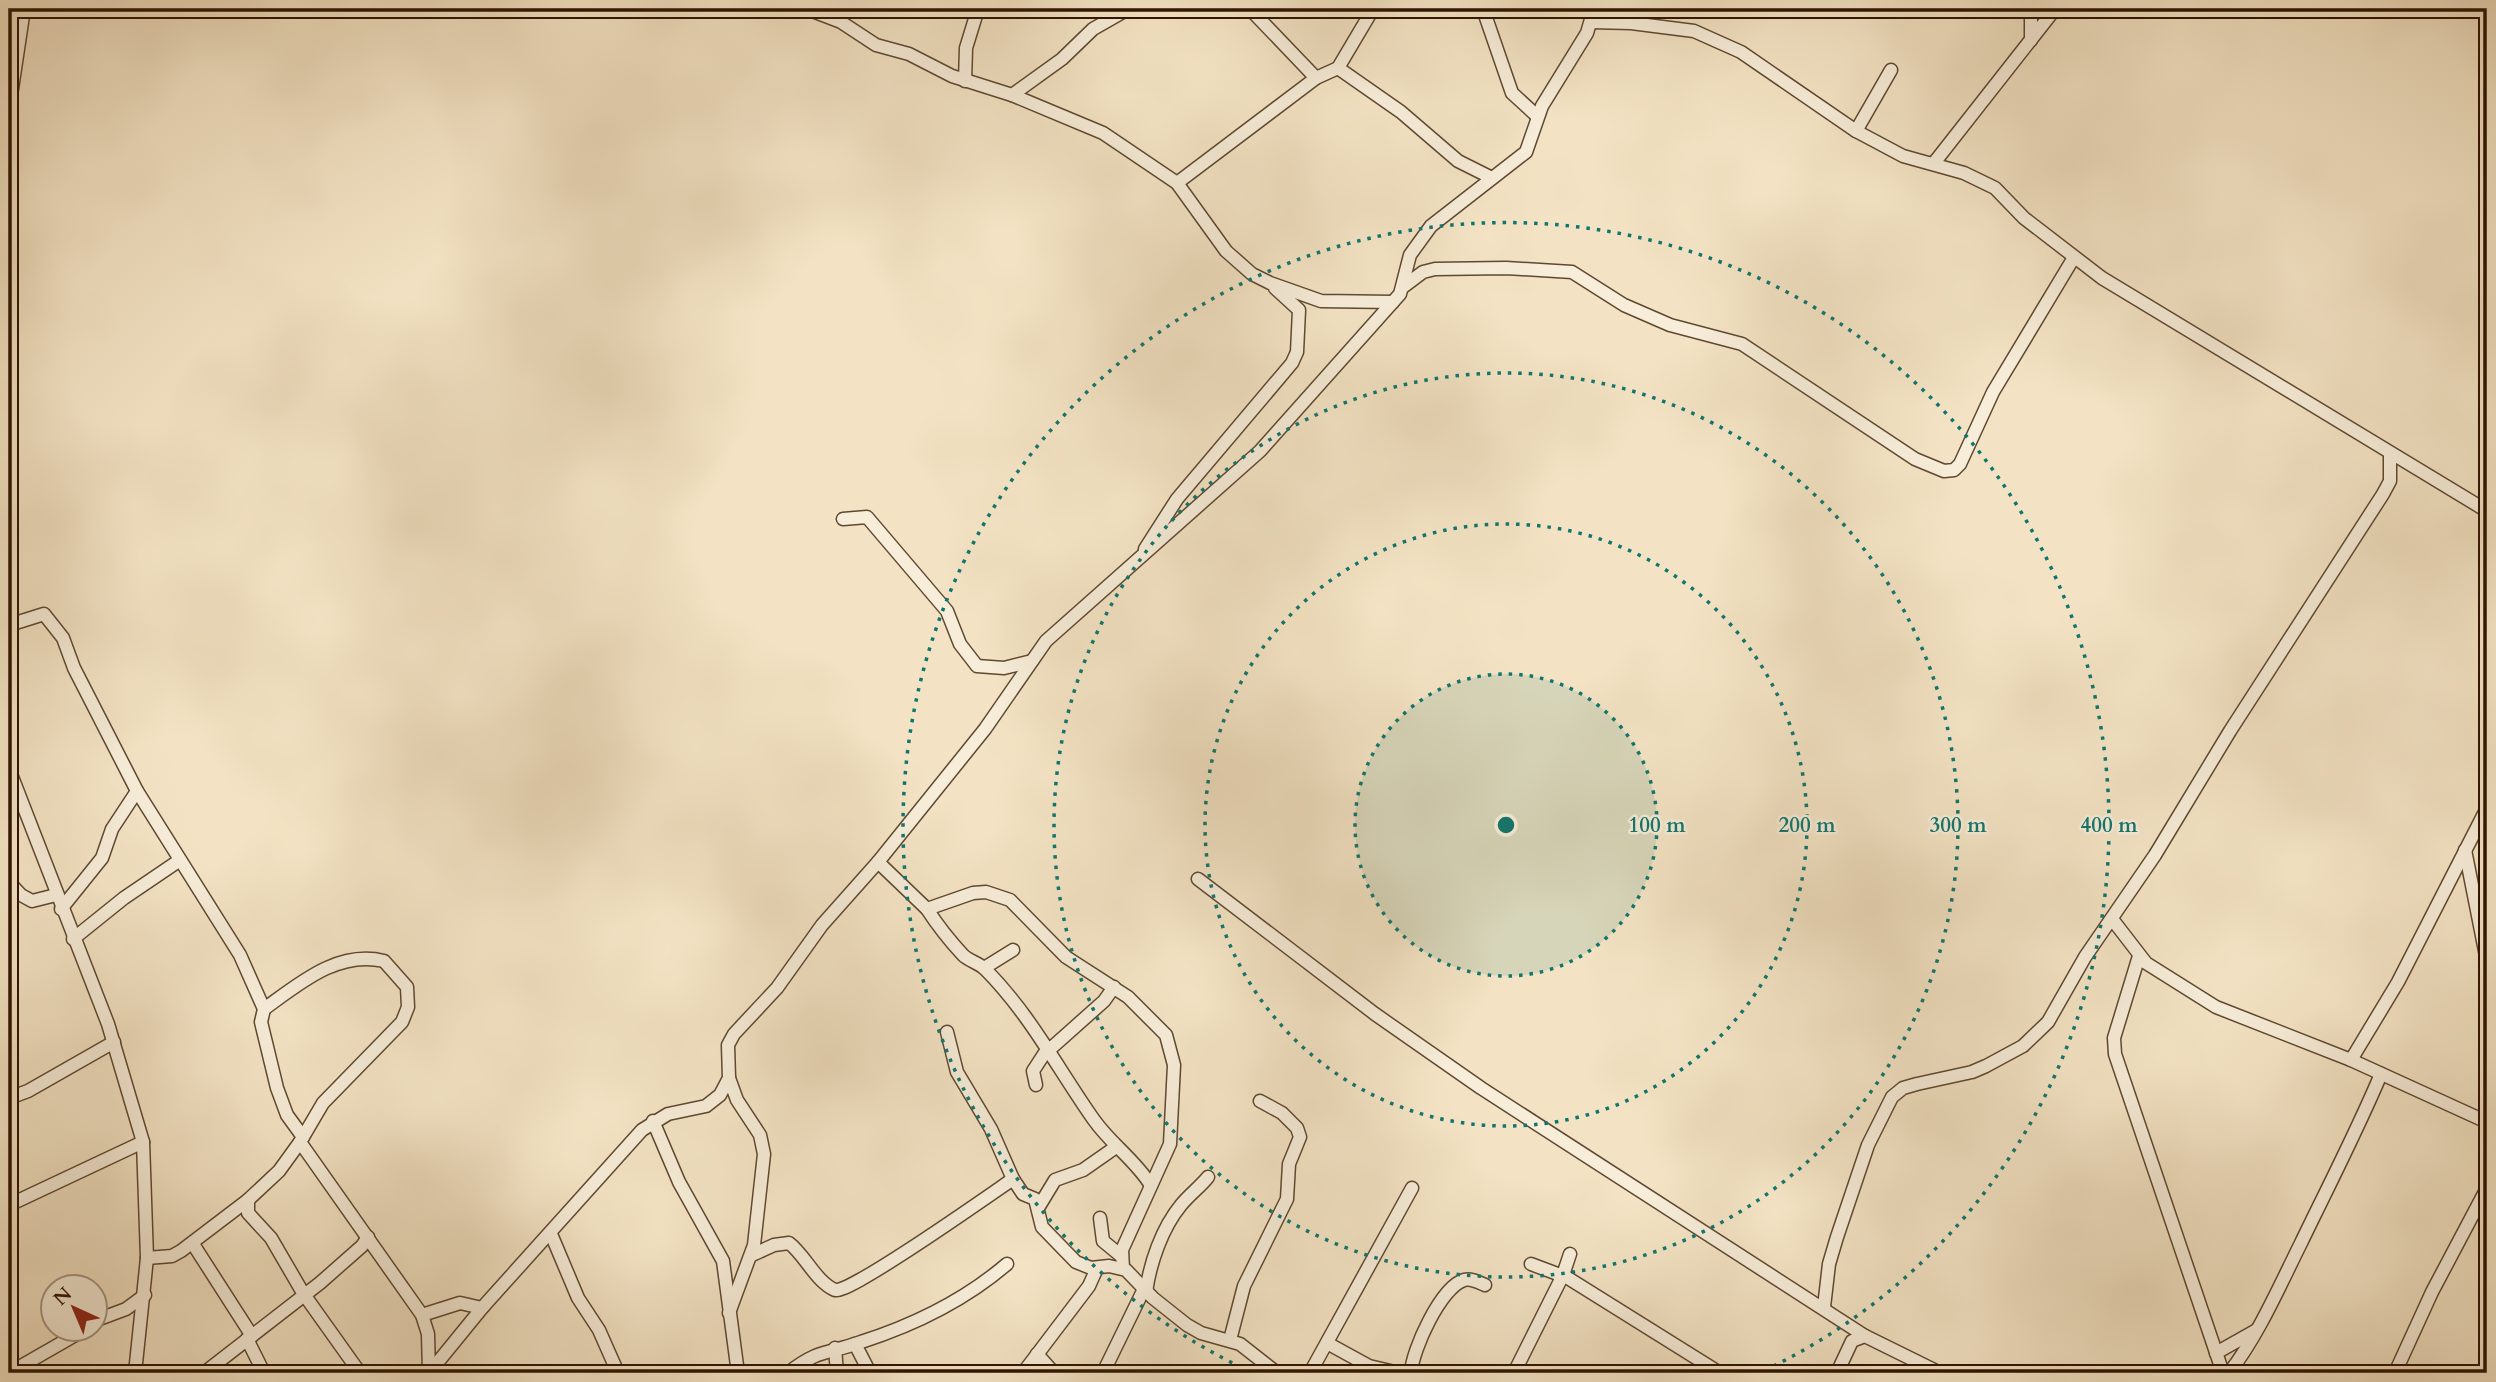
<svg xmlns="http://www.w3.org/2000/svg" width="2496" height="1382" font-family="Cardo,serif">
<style>
.lines{fill:none;stroke-linecap:round;stroke-linejoin:round}
.minor-casing{stroke:#5f4831;stroke-width:15}
.minor{stroke:#f7edd9;stroke-width:12}
.ring{fill:none;stroke:#0f766e;stroke-width:3.5;stroke-dasharray:3.5 7}
.centre{fill:#0f766e;stroke:#f7edd9;stroke-width:3.5}
.ring-label{font-size:21px;text-anchor:middle;font-weight:bold;fill:#0f766e;stroke:#f7edd9;stroke-width:5;stroke-linejoin:round;paint-order:stroke}
</style>
<rect width="100%" height="100%" fill="#f3e3c4"/>
<filter id="stains"><feTurbulence type="fractalNoise" baseFrequency=".00286" numOctaves="4"/><feColorMatrix values="0 0 0 0 .2 0 0 0 0 .09 0 0 0 0 .02 0 0 0 .5 -.17"/></filter>
<radialGradient id="worn" r=".72"><stop offset=".6" stop-color="#630" stop-opacity="0"/><stop offset="1" stop-color="#630" stop-opacity=".3"/></radialGradient>
<g class="lines">
<g class="minor-casing">
<g id="minor">
<path d="M807,9L841,22L876,45L909,54L952,76L1012,95L1103,133L1177,183L1226,251L1252,274L1270,283L1321,301L1393,302"/>
<path d="M1250,9L1316,78"/>
<path d="M1483,9L1512,93L1537,116"/>
<path d="M2031,9V40"/>
<path d="M1591,22L1631,23L1694,31L1741,52L1856,131L1903,156L1964,173L1995,188L2024,218L2102,278L2487,511"/>
<path d="M1338,68L1401,112L1458,161L1492,178"/>
<path d="M965,81L966,48L978,9"/>
<path d="M1012,95L1062,59L1093,29L1128,9"/>
<path d="M9,109L24,9"/>
<path d="M1856,131L1891,70"/>
<path d="M1934,163L2055,9"/>
<path d="M1177,183L1316,78L1338,68L1373,9"/>
<path d="M1403,287L1423,272L1435,269L1506,268L1572,272L1624,305L1670,325L1742,344L1915,459L1944,471L1954,470L1960,464L1993,392L2073,259"/>
<path d="M843,519L867,517L947,611L960,644L977,666L1004,668L1032,661"/>
<path d="M1145,549L1177,499L1292,363L1297,352L1299,310L1275,288"/>
<path d="M9,625L44,614L63,638L74,668L137,791L240,955L264,1009L261,1022L277,1088L287,1115L303,1137L300,1142L422,1315L428,1334L429,1373"/>
<path d="M9,769L108,1024L143,1142L147,1258L135,1373"/>
<path d="M2465,850L2487,961"/>
<path d="M878,862L927,909L973,893L986,892L1010,900L1066,957L1128,997L1166,1035L1174,1065L1170,1144L1122,1250L1123,1268"/>
<path d="M1198,879L1375,1014L1481,1088L1865,1336"/>
<path d="M9,882L21,895L32,901L56,895"/>
<path d="M61,909L102,858L112,829L137,791"/>
<path d="M927,909C938,926 949,940 963,955C969,961 979,963 985,969C1030,1014 1058,1069 1094,1120C1111,1144 1135,1160 1150,1184"/>
<path d="M2112,919L2146,963L2216,1007L2351,1060L2487,1122"/>
<path d="M73,939L124,898L180,860"/>
<path d="M2139,956L2114,1038L2115,1054L2223,1373"/>
<path d="M984,968L1013,950"/>
<path d="M264,1009C300,983 338,950 384,961L407,987L408,1007L402,1022L323,1103L303,1137"/>
<path d="M947,1032L957,1072L991,1129L1013,1179L1023,1194L1035,1199L1042,1227L1076,1262L1091,1268L1109,1266L1126,1270L1153,1298L1187,1325L1201,1333L1240,1344L1277,1373"/>
<path d="M1049,1050L1104,1001L1114,987"/>
<path d="M2351,1060L2398,982L2487,808"/>
<path d="M729,1078L737,1100L760,1135L764,1154L754,1245L729,1313"/>
<path d="M1036,1085L1033,1071L1048,1048"/>
<path d="M9,1098L28,1091L114,1042"/>
<path d="M653,1121L679,1182L723,1261L738,1373"/>
<path d="M300,1142L279,1171L248,1200V1213L271,1238L303,1293L360,1373"/>
<path d="M9,1205L143,1142"/>
<path d="M1038,1208L1055,1180L1083,1170L1116,1147"/>
<path d="M1100,1218L1103,1241L1120,1255"/>
<path d="M551,1234L578,1298L599,1330L618,1373"/>
<path d="M193,1244L252,1336"/>
<path d="M752,1255L774,1245L789,1243C805,1255 816,1282 835,1290C848,1295 991,1194 1013,1179"/>
<path d="M147,1258L172,1256L181,1251L248,1200"/>
<path d="M1531,1264L1563,1276"/>
<path d="M1563,1275L1720,1373"/>
<path d="M1146,1292C1150,1263 1162,1228 1181,1205C1189,1195 1200,1187 1208,1177"/>
<path d="M1824,1307L1829,1264L1837,1237L1868,1145L1892,1097L1903,1088L1917,1084L1972,1072L1986,1066L2023,1046L2048,1022L2085,957L2155,855L2230,731L2383,494L2390,481V454"/>
<path d="M422,1315L460,1303L482,1308"/>
<path d="M94,1321L126,1309L145,1295"/>
<path d="M247,1339L264,1373"/>
<path d="M1230,1340L1244,1286L1287,1199L1289,1164L1300,1137L1297,1128L1282,1113L1260,1101"/>
<path d="M1327,1343L1369,1366L1399,1373"/>
<path d="M855,1344L870,1373"/>
<path d="M835,1348L837,1373"/>
<path d="M2216,1353L2255,1331"/>
<path d="M1037,1354L1054,1373"/>
<path d="M9,1373L84,1330"/>
<path d="M204,1373L320,1283L362,1246L368,1237"/>
<path d="M429,1373L482,1308L642,1130L668,1114L706,1106L720,1095L729,1078L728,1045L734,1034L777,988L822,925L878,862L985,729L1046,641L1260,451L1400,294L1410,255L1431,226L1526,152L1542,106L1587,33L1594,9"/>
<path d="M788,1373C818,1349 828,1354 861,1342C914,1325 965,1300 1007,1264"/>
<path d="M1023,1373L1089,1286L1097,1268"/>
<path d="M1103,1373L1144,1289"/>
<path d="M1310,1373L1412,1188"/>
<path d="M1411,1373C1412,1350 1441,1287 1464,1280C1471,1278 1478,1282 1485,1285"/>
<path d="M1514,1373L1563,1275L1570,1254"/>
<path d="M1837,1373L1852,1341L1865,1336L1940,1373"/>
<path d="M2229,1373C2259,1334 2279,1287 2301,1243C2328,1187 2357,1131 2381,1074"/>
<path d="M2395,1373L2432,1292L2487,1188"/>
</g>
</g>
<use href="#minor" class="minor"/>
</g>
<circle cx="1506" cy="825" r="151" fill="#0f766e" fill-opacity=".12"/>
<g class="ring">
<circle cx="1506" cy="825" r="151"/>
<circle cx="1506" cy="825" r="301"/>
<circle cx="1506" cy="825" r="452"/>
<path d="M1251 1372A603 603 0 1 1 1761 1372"/>
</g>
<circle cx="1506" cy="825" r="10" class="centre"/>
<g class="ring-label">
<text x="1657" y="832">100 m</text>
<text x="1807" y="832">200 m</text>
<text x="1958" y="832">300 m</text>
<text x="2109" y="832">400 m</text>
</g>
<rect width="2496" height="1382" fill="none" stroke="#f3e3c4" stroke-width="35"/>
<rect x="10" y="10" width="2475" height="1361" fill="none" stroke="#2e1400" stroke-width="3.5"/>
<rect x="18" y="18" width="2461" height="1347" fill="none" stroke="#2e1400" stroke-width="2"/>
<g transform="translate(74 1308) rotate(316)"><circle r="33" fill="#f7edd9" stroke="#a79682" stroke-width="2"/>
<path d="M0-5L12 26L0 18L-12 26Z" fill="#8f2418"/>
<text y="-10" font-size="19" font-weight="bold" text-anchor="middle" fill="#2e1400">N</text>
</g>
<rect width="100%" height="100%" filter="url(#stains)"/>
<rect width="100%" height="100%" fill="url(#worn)"/>
</svg>
